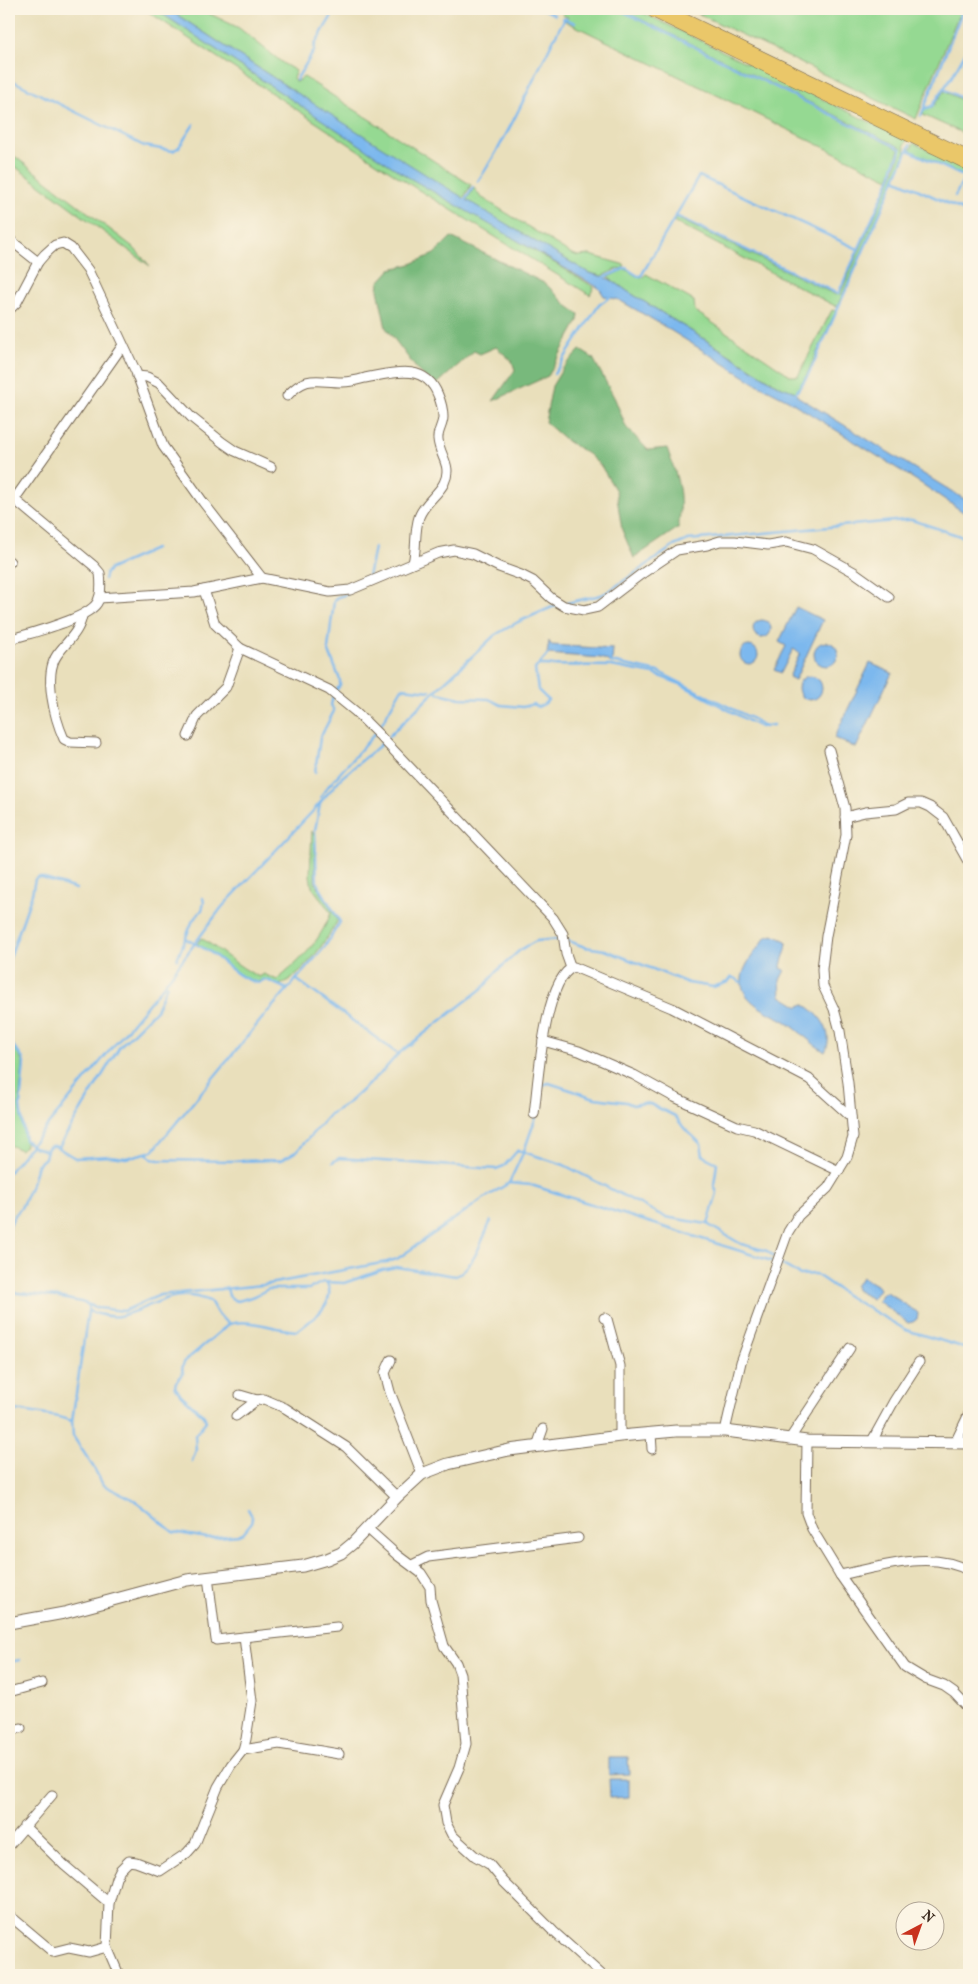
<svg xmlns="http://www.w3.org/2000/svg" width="978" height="1984" font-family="'IM FELL French Canon',serif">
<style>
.green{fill:#95d992;stroke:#688258}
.forest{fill:#78b97c;stroke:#5a724d}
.water{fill:#7bb8ee;stroke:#5b7186}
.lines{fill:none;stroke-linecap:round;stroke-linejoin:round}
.stream{stroke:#7bb8ee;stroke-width:2.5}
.minor-casing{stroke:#786955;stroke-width:11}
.tertiary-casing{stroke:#786955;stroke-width:13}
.motorway-casing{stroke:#786955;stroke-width:19}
.minor{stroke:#fff;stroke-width:9}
.tertiary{stroke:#fff;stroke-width:11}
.motorway{stroke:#eac769;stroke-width:18}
</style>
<rect width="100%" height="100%" fill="#fcf5e5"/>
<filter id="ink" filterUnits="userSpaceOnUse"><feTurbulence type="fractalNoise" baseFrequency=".02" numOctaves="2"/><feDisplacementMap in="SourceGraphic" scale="10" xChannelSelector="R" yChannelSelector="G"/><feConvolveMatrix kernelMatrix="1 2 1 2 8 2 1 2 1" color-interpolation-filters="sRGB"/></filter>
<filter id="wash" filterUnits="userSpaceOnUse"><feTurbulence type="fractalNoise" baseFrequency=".0096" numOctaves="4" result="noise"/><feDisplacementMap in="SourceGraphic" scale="20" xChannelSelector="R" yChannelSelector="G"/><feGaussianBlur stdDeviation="1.12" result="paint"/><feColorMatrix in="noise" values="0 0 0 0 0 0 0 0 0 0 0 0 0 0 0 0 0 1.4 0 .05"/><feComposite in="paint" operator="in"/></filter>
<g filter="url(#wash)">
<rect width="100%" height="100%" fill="#e9dfbb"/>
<g class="green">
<path d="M144,9H155L356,142L594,287L590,295L417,189Z"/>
<path d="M168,9H200L239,28L284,64L296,71L293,78L296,82L304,77L471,185L463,199L401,161Z"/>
<path d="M565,9H617L899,149L889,179L565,21L568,17L562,15Z"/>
<path d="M620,9H635L907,140L904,145L906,151L895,178L837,307L673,221L676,218L836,295L840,294L893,175L902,148Z"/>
<path d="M689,9H961L916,119Z"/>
<path d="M944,91L969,104V136L923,115L924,109L933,107Z"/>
<path d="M914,143L969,170V178L910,150Z"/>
<path d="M9,152L133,247L150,266L9,162Z"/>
<path d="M474,188L481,197L570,253L578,256L590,255L625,265L622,269L619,268L602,276L589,273L466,201Z"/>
<path d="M625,269L638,277H643L646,274L694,301L695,311L791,376H798L832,310L836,311L807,374L796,392L786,390L627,291L608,277Z"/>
<path d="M312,831L315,837V883L337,919V922C323,945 305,973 280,985L263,979L258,982C234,978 218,955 197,944L201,938C222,951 237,966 259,977L264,974L277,980C302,959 318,944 331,913L312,887L310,875Z"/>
<path d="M9,1042L19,1054L23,1064L19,1106L26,1144L21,1150L9,1145V1132L13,1122L10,1106L12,1082Z"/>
</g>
<g class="forest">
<path d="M451,237L546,284L569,307L579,314L578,321L548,376L493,401L515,370L512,361L496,347L480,354L474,351L436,385L419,372L386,328L378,290L379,282L391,269L411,264L434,254Z"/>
<path d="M580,350L593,358L615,399L626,427L648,450L667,448C678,480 684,494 678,528L634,558L622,530L616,491L601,466L588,454L567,441L545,422L552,386L563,368Z"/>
</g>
<g class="water">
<path d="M155,9H168C307,100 446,190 589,273C609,278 611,279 627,291L779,386L796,392L797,396L969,502V516L922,484L788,400L755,383L657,322L619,300L604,296L599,288L408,177Z"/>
<path d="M796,607L823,620L795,680L789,677L800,653L793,649L781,673L774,670L786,646L779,642Z"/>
<circle cx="762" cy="629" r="9"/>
<path d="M549,641L551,645L613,649L612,663L601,658L547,654Z"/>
<circle cx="826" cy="654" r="12"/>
<circle cx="749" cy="655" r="9"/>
<path d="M870,663L892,673L856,748L834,738Z"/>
<circle cx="810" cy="688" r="12"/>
<path d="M773,935L786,941C789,949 781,959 781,968L785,970L780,980L781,996L799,1007L803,1004C820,1013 835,1033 825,1052C810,1043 799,1030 785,1021C778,1017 770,1014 764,1010C725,987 745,965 766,937Z"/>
<path d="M862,1277L876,1285L879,1289L872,1299L856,1290L855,1286Z"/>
<path d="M887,1292L918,1313L917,1319L913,1322L908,1323L878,1301L883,1293Z"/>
<path d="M628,1757L629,1774L609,1775V1757Z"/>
<path d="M609,1779H629V1797L610,1798Z"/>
</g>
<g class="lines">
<g class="stream">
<path d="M543,9L555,15"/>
<path d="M618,9L901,149L893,167L892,175L838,294L676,216"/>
<path d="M563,18L575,23"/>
<path d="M9,79L144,146L173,151L179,147L194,124"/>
<path d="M296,80L314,51L315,44L336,9"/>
<path d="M944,89L969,102"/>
<path d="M924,109L932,106L951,78L969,46"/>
<path d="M921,116L963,9"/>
<path d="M908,150L969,179"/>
<path d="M895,179L969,213"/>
<path d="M478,181C513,130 535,72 565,18"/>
<path d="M955,196L965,177"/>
<path d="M464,202L473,187"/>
<path d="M602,278L626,268L638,276H641L699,176L858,249"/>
<path d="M969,297V298"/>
<path d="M554,374L599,305L611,296"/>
<path d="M795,394L808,375L816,358L910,145"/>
<path d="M104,579L106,573L110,569L155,549"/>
<path d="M367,581L374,548"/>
<path d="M567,603L601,595L609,591L674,546L688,540L906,520H912L969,539"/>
<path d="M96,610L101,605L103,600"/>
<path d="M611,662L659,672L755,720L765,727"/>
<path d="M538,665L611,666L654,674L680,684L760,727L773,725"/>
<path d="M336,691L340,685V680L328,649L334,601L338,597L347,594"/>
<path d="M438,693L460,698L489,699L501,705L523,707L533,704L538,707L544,704L548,700L538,690L535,669L548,654"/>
<path d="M315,772L320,738L334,711L331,705L333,696"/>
<path d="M321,797L325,790L378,730L402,688L430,691"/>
<path d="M186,939C194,943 202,947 210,952C226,963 238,979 259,983L263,980H267L287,989"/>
<path d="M566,940L585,947L605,950L688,983L713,987L728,982L732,977L741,982"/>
<path d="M177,959L193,920L202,910L204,903L203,898"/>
<path d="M9,960L32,894L35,879L39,877L76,889"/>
<path d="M296,979L398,1054L484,987L496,972L520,950L536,941L561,939"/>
<path d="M9,1040L23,1059L24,1064L20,1106L25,1140L34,1147L47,1151"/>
<path d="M541,1089L545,1084L549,1083L595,1098L626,1102L633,1105L644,1103L650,1104L675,1116L684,1128L701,1144L703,1156L717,1163L714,1185L717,1193L708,1224"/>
<path d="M58,1148L120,1046L156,1010L167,985"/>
<path d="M147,1154L152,1159L159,1160L232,1161L282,1160L297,1151L330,1114L349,1102L383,1071L398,1054"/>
<path d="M333,1162L339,1158L496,1169L504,1166L518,1150L564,1165L665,1217L707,1224L741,1244L767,1251L775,1257"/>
<path d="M9,1172L163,986L222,907L313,811L341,778L378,747L431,695L495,635L518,622L557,605"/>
<path d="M509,1183L524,1151L536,1117"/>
<path d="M9,1227L14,1216L21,1208L32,1183L37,1165L45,1158L47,1149L50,1146H55L75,1158L109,1156L126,1158L153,1151L265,1015L324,948L340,922L317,883L315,830L320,804"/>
<path d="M781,1264L800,1275L815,1274L823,1279L849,1297L906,1330L969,1349"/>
<path d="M227,1288L229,1296L234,1300L238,1301L255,1296L268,1289H309L323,1282L344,1283L382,1270L396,1267L456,1276C476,1264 481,1241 491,1221"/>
<path d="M9,1292L57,1297L81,1302L98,1308L124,1311L160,1295L263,1285L387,1262L397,1259L483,1199L509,1183L531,1185L772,1261"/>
<path d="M89,1305L72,1421L73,1436L94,1468L103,1485L136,1501L173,1532L207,1538L238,1535L243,1533L252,1522L253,1518L248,1509"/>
<path d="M88,1311C98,1314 109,1318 119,1316C154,1309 170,1285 210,1301L219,1316L229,1324"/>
<path d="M9,1409L59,1417L72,1421"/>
<path d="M192,1461L196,1450L195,1435L206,1421L204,1416L181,1395L175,1387L176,1382L183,1374L182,1367L185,1361L229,1324C251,1318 275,1330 297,1331C312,1320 337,1304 327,1283"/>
<path d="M9,1662L20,1660"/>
</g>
</g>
</g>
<g filter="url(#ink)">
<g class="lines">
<g class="minor-casing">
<g id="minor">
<path d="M9,239L38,262"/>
<path d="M9,308H11L17,302L38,262L45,254L55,245L63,243L71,248L88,270L136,372L163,446L203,502L262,578"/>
<path d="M137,376L147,377L159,383L191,417L222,442L235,451L271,467"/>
<path d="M287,396C307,374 317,382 342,382C350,382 358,380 365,378C392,373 425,362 438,395C441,402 443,410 443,417C443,425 437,432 438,439C439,456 453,465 444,483C438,495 424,503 419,517C414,532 417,548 413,563"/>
<path d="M9,507L123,345"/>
<path d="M9,561L10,562"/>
<path d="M204,590L215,624L240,648L329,690L356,712L379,735L553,918L563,934L566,954L571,968"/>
<path d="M99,598L194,592L262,578L330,592L350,590L438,553L454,550L473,554L499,567L521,575L533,581L551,598L564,606L584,610L598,607L640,575L677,550L707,545L720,541H735L768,545L786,542L813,549L854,572L889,597"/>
<path d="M82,616C79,633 66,642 57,655C43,675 55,719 64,739L70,742L96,743"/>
<path d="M9,640C29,633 86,620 97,603C102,595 101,582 100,573L94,566L15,500"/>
<path d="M188,736L197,716L226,687L240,648"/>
<path d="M845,817L865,812L896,809L908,803H921L930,807L943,817L969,863"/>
<path d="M543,1041L579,1051L634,1075L672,1096L737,1126L754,1130L839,1171"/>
<path d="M534,1114C538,1085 544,977 574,967L672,1008L809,1079L851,1117"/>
<path d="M604,1318L607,1319L620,1366V1436"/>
<path d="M391,1360L385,1373L390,1392L422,1474"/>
<path d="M240,1395L257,1400"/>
<path d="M236,1416L257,1400L264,1399L285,1408L346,1447L397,1497"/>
<path d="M725,1431L741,1362L788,1232L798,1216L828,1188L847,1157L853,1137L848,1083L840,1031L834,1009L823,986L822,969L826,936L846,835L845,808L829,750"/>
<path d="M651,1433L652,1449"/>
<path d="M789,1440L850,1348"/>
<path d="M807,1441L806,1513L812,1529L840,1575L905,1667L925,1679L944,1686L954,1693L969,1709"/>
<path d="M872,1441L894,1401L919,1362"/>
<path d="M955,1443L969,1414"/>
<path d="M537,1446L543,1429"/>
<path d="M367,1528L397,1555L421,1573L430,1587L431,1600L444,1646L456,1663L460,1674L466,1744L459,1768L443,1805L446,1823L452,1835L475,1856L489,1864L503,1881L553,1931L602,1975"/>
<path d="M412,1565L428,1557L578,1538"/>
<path d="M840,1575C881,1567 931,1549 969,1571"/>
<path d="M208,1577L216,1640L337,1627"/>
<path d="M9,1692L42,1683"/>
<path d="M9,1731L21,1728"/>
<path d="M243,1750L279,1744L339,1754"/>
<path d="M24,1826L64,1865L109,1903"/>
<path d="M9,1845L52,1795"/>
<path d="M9,1915L53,1952L69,1948L89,1952L107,1947"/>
<path d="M119,1975L107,1947L109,1903L116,1878L120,1870L129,1861L136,1862L160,1871L187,1853L195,1844L218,1787L231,1765L243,1750L246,1739L252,1701L244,1637"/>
</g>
</g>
<g class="tertiary-casing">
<path id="tertiary" d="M9,1623L64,1613L187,1580L303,1566L327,1559L341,1553L352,1544L397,1497L422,1474L448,1464L509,1450L620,1436L676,1431H725L807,1441L969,1443"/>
</g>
<g class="motorway-casing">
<path id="motorway" d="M655,9L969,161"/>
</g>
<use href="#minor" class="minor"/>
<use href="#tertiary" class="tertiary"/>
<use href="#motorway" class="motorway"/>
</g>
</g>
<rect width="978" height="1984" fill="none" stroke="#fcf5e5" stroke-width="30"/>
<g transform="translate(920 1926) rotate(41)"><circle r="24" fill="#fcf5e5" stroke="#afa495"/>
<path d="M0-4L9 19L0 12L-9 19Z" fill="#c8321e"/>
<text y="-8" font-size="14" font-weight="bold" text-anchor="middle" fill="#3b2a1e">N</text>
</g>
</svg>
